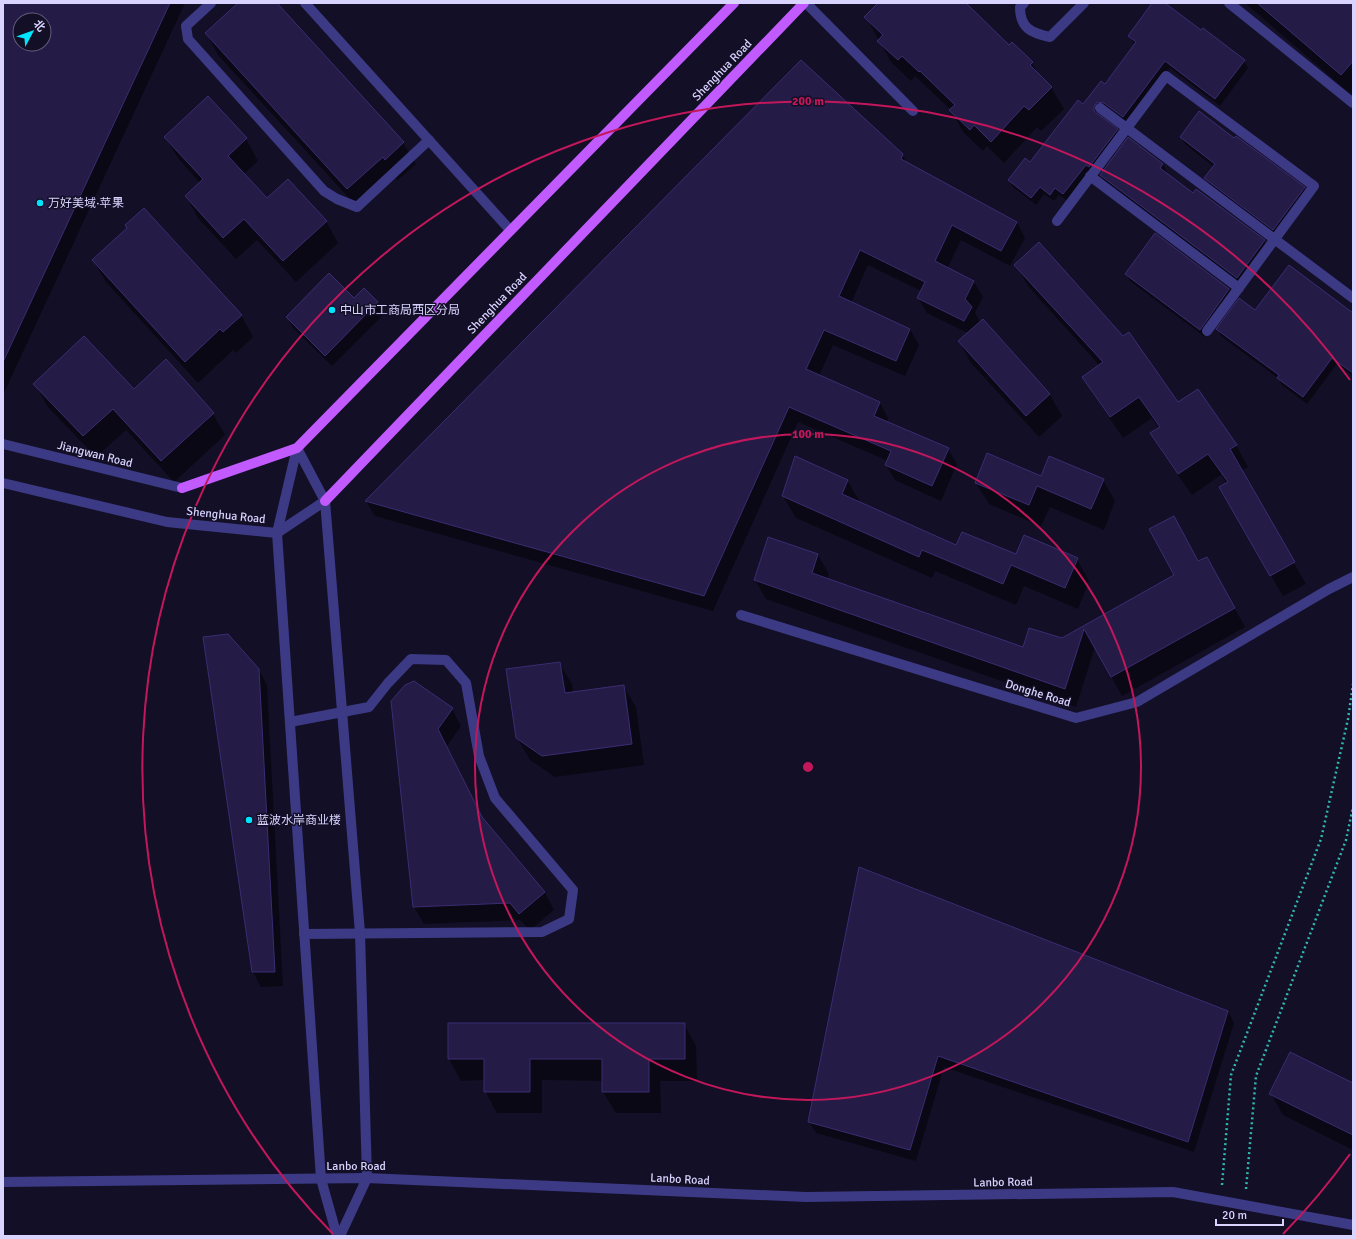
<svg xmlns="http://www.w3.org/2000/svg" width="1356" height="1239" font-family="Signika,'Noto Sans SC',sans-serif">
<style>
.shadow{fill:#0007;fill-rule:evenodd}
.building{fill:#241b47;stroke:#3b2d73;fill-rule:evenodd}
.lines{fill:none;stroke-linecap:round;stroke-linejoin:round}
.path{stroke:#2fb8b0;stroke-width:2.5;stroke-dasharray:2 3;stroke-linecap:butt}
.minor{stroke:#3d3a85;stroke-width:10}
.major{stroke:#c25bff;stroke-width:10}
.ring{fill:none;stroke:#c2185b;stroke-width:2}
.poi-dot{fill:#00e5ff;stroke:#130f26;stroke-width:1.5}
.labels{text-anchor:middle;stroke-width:3;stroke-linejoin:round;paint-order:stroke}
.street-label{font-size:12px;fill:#d9d4ff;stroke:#130f26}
.poi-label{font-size:12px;fill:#d9d4ff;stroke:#130f26;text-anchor:start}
.centre{fill:#c2185b;stroke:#130f26;stroke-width:2}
.ring-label{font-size:12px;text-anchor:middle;font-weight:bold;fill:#c2185b;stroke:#130f26;stroke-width:3;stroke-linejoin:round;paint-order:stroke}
</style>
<rect width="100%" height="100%" fill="#130f26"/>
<g class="shadow">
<path d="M3,3H185L3,395ZM20,20H44V44H20Z"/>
<path d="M239,3H276L403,143L416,164L398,180L396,178L360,210L218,55L206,33Z"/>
<path d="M879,3H966L968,7L1009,46L1012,44L1032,63L1040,77L1051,87L1064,109L1041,131L1037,127L1004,163L987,146L983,151L963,132L951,110L915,76L911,81L891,62L866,17Z"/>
<path d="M1153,3H1163L1244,61L1248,68L1220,106L1170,68L1128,124L1101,109L1097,115L1117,130L1121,137L1068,201L1059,195L1054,201L1044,194L1036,205L1013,187L1009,180L1030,163L1083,106L1106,86L1135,45L1129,36Z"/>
<path d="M1245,3H1353V96Z"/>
<path d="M208,98L246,139L258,161L244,174L267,199L326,221L338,243L296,282L257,240L236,259L198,218L186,196L200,183L178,158L165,137Z"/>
<path d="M1181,137L1234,140L1304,188L1308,195L1278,237L1210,185L1205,178L1214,167L1185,144Z"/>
<path d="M902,154L908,165L1017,222L1025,238L1010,266L961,240L947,269L974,282L983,297L975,313L980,322L983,320L1050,395L1062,416L1039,437L971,363L959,341L968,333L927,313L918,298L921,291L868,265L851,303L910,329L919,345L905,376L833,345L819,376L880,403L888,418L887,422L948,449L957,464L941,501L895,480L886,465L888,461L798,422L713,611L375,516L366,501Z"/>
<path d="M1163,164L1167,172L1166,173L1194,194L1197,190L1264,241L1269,248L1242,285L1105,182L1101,175Z"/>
<path d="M1155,234L1229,290L1233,297L1205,337L1130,281L1126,274Z"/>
<path d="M93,260L241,315L253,337L236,353L233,350L198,383L106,282Z"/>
<path d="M1016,265L1178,404L1236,445L1248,467L1241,471L1306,584L1283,596L1220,488L1227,484L1221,475L1192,495L1164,455L1151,434L1159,428L1152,418L1123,438L1096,398L1083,377L1100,366L1028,286Z"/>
<path d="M364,290L377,303L384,314L332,366L293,328L287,317L355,299Z"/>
<path d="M1255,312L1353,315V376L1337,364L1307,404L1282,385L1278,378L1222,337L1217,329Z"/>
<path d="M35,384L134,390L213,414L225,435L174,482L126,430L96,457L47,406Z"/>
<path d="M1042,477L1103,480L1115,501L1104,530L1050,507L1041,526L989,504L976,483Z"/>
<path d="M847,480L860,502L957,546L1016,556L1077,559L1089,581L1078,609L1024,586L1016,605L935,571L932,578L796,518L783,496Z"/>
<path d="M818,555L829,574L827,579L1023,648L1062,639L1198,562L1217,577L1245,627L1122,696L1095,647L1076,707L766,599L755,580Z"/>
<path d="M559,663L572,684L573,693L623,686L636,707L644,765L555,777L530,760L517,738Z"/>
<path d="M259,670L267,685L283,986L261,987L253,972Z"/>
<path d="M414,682L452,709L461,726L447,746L484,822L545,893L554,910L530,930L520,920L424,924L414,907Z"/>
<path d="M860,868L1228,1011L1234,1023L1194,1152L944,1067L916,1161L816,1133L809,1122Z"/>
<path d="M449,1024H684L696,1046L697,1081H660L661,1113H616L603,1092V1081L542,1080V1113H497L485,1091V1080L461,1081L449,1059Z"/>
<path d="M1353,1084V1150L1283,1115L1271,1094Z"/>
</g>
<g class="building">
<path d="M3,3H170L3,362ZM20,20H44V44H20Z"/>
<path d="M238,3H277L404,142L385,160L383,157L347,189L205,33Z"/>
<path d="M878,3H966L1009,45L1012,42L1033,62L1030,65L1052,87L1029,110L1024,106L991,142L974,125L970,130L949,110L955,105L920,71L919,72L902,56L898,60L877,41L883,35L864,17Z"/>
<path d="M1152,3H1165L1201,30L1203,28L1245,60L1215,99L1165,61L1123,117L1104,103L1097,102L1094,107V111L1118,129L1089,167L1086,165L1063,194L1055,188L1050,195L1040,187L1031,198L1008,180L1025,158L1030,162L1078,100L1083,104L1101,81L1105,84L1136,42L1128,36Z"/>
<path d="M1257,3H1353V61L1341,75Z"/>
<path d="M801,60L903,154L901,159L1017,222L1001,251L952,225L935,261L974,281L965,299L972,307L964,321L917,298L925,282L860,250L839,296L910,329L896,361L824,330L806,369L880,402L874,416L949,448L932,486L885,465L891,451L789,407L704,596L365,501Z"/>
<path d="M208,96L247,138L228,156L267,198L288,179L327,221L283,261L244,219L223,238L185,196L203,179L164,137Z"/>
<path d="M1199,111L1234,138L1236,136L1305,187L1273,230L1204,178L1215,164L1180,137Z"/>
<path d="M1128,137L1163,164L1160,168L1193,193L1196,189L1265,240L1237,278L1100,175Z"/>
<path d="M144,208L242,315L223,332L220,329L185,362L92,260L127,228L125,225Z"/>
<path d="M1155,233L1229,289L1200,330L1125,274Z"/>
<path d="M1039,242L1123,336L1129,332L1178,402L1198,389L1237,445L1230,449L1295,562L1270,576L1219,487L1228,482L1208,454L1178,474L1150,433L1160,427L1139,397L1110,417L1082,377L1103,362L1014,265Z"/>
<path d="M1289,265L1353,313V373L1332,358L1303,397L1277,378L1279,375L1216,329L1239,298L1255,310Z"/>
<path d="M329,273L354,298L364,288L378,302L325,356L286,317Z"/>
<path d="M983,319L1050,394L1026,416L958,341Z"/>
<path d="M84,336L134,389L166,359L214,413L161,461L113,409L83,436L33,384Z"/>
<path d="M987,453L1041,476L1049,456L1104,479L1091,509L1037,486L1029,505L975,483Z"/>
<path d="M795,456L848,480L842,494L956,545L962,532L1016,554L1024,535L1078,558L1065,588L1011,565L1003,584L922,550L919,557L782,496Z"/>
<path d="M1174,516L1198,561L1207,557L1235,608L1111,677L1084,629L1065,689L754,580L768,537L818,554L812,573L1023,647L1029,628L1062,638L1174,575L1149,529Z"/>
<path d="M228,634L259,669L275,972H252L203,637Z"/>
<path d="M560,662L565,693L624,685L632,744L542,756L516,738L506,669Z"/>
<path d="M414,681L453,708L438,729L482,817L545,892L519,914L510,903L413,907L391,701L405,685Z"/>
<path d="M859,867L1228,1011L1188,1142L938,1056L910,1150L808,1122Z"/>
<path d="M448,1023H685V1059H649V1092H602V1059H530V1092H484V1059H448Z"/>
<path d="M1290,1052L1353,1083V1135L1269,1094Z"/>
</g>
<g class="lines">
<g class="path">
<path d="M1222,1185L1231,1075L1321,839L1348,719L1353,684"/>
<path d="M1246,1189L1256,1076L1346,840L1353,807"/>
</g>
<g class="minor">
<path d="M211,3L186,26L188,39L324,191L337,199L357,207L429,140"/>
<path d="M305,3L510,230"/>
<path d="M806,3L913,111"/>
<path d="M1024,3L1020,7C1020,28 1031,33 1050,37L1084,3"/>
<path d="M1229,3L1353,103"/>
<path d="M1100,108L1353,298"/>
<path d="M1090,176L1239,288"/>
<path d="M1057,221L1166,76L1314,186L1207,331"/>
<path d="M3,444L182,488"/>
<path d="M3,483L167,522L277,533L325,501"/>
<path d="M741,615L1076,718L1137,702L1329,589L1353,577"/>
<path d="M290,722L369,707L388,683L411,659L446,660L466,683L479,756L495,798L573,890L569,919L542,932L304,934"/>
<path d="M3,1182L367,1178L806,1197L1173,1192L1353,1225"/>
<path d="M337,1236L321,1179L277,533L297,448L325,501L360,933L367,1178L340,1236"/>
</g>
<g class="major">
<path d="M182,488L297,448L734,3"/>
<path d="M325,501L804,3"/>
</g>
</g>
<g class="ring">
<circle cx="808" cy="767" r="333"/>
<path d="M1350 1154A666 666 0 0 1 1283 1234M333 1234A666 666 0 1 1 1350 380"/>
</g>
<g class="poi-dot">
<circle cx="40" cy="203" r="4"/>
<circle cx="332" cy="310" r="4"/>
<circle cx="249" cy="820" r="4"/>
</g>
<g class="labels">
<g class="street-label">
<text transform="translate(722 70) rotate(-46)" y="4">Shenghua Road</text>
<text transform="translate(497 303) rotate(-46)" y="4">Shenghua Road</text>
<text transform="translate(95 454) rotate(14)" y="4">Jiangwan Road</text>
<text transform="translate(226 515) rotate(6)" y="4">Shenghua Road</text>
<text transform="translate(1038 693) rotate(17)" y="4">Donghe Road</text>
<text x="356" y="1170">Lanbo Road</text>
<text transform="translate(680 1179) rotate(3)" y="4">Lanbo Road</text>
<text transform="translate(1003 1182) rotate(-1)" y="4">Lanbo Road</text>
</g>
<g class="poi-label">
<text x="48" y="207">万好美域·苹果</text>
<text x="340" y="314">中山市工商局西区分局</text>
<text x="257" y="824">蓝波水岸商业楼</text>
</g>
</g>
<circle cx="808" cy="767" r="6" class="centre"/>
<g class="ring-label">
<text x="808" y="105">200 m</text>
<text x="808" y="438">100 m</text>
</g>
<rect width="1356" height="1239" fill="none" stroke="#d9d4ff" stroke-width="8"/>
<g transform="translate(32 32) rotate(49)"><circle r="19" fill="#130f26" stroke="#625e7d"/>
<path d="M0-3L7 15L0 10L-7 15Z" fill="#00e5ff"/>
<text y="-6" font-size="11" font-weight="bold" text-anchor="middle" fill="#d9d4ff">北</text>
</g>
<path d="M1216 1219v6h67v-6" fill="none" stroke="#d9d4ff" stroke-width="2"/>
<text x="1222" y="1219" font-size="12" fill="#d9d4ff" stroke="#130f26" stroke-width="3" paint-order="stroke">20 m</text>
</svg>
